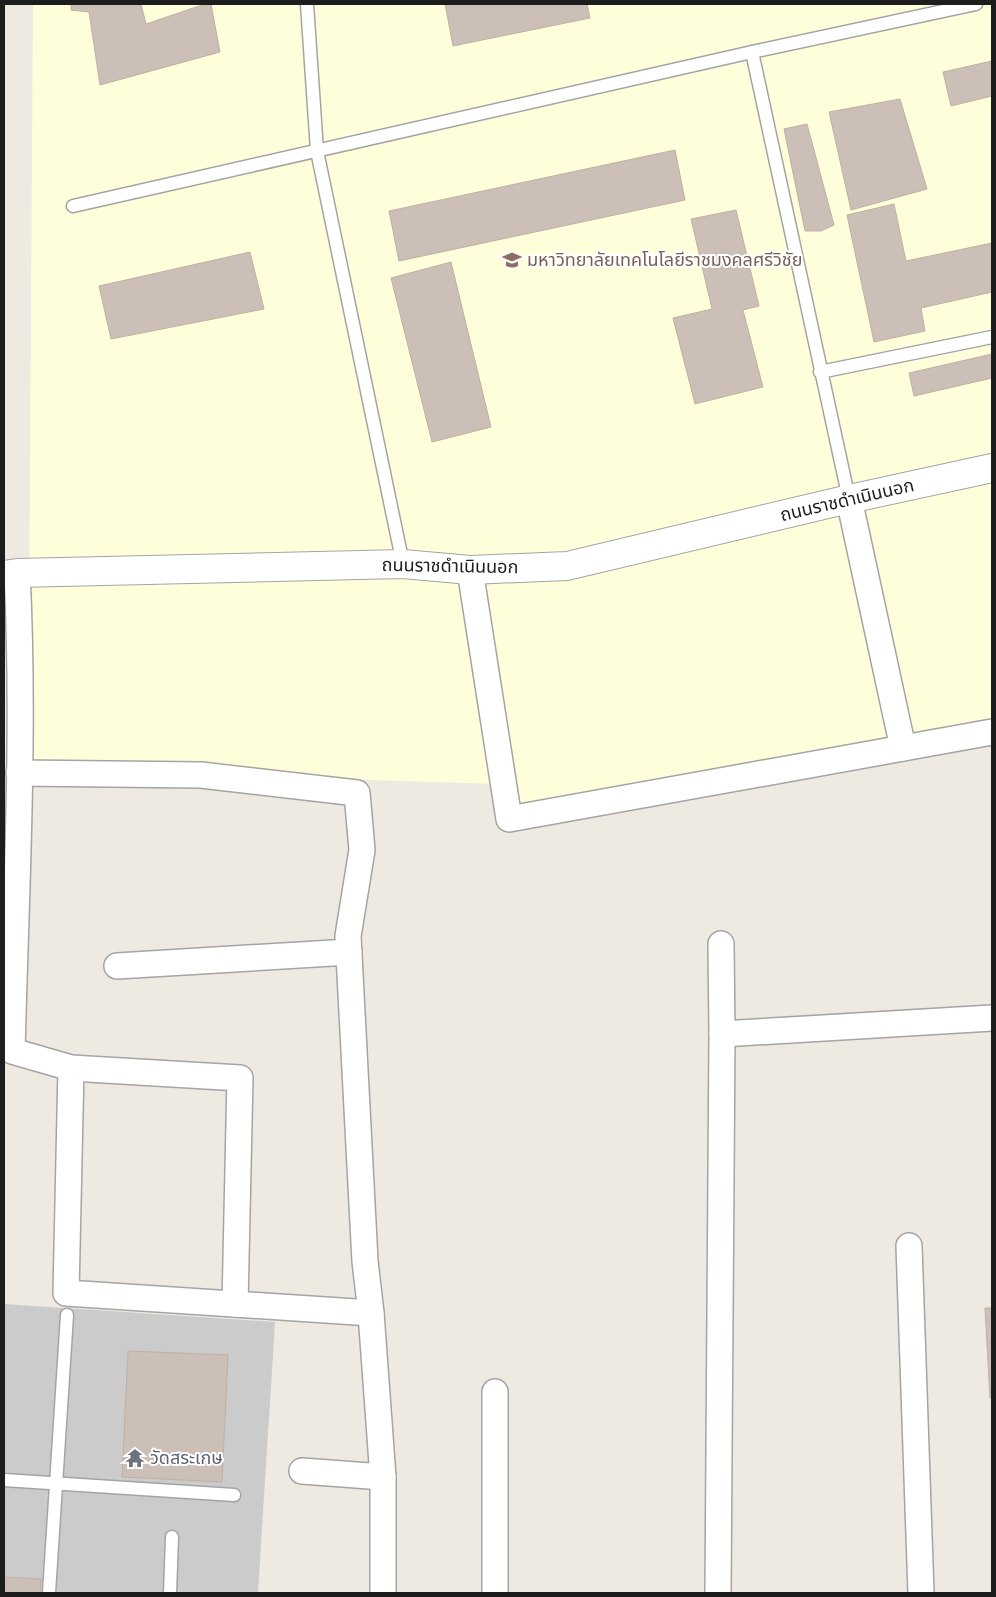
<svg xmlns="http://www.w3.org/2000/svg" width="996" height="1597" font-family="'Work Sans','Noto Sans Thai',sans-serif">
<style>
.education{fill:#fffeda}
.religious{fill:#cbcbcb}
.building{fill:#cbbfb7;stroke:#c2afa2}
.lines{fill:none;stroke-linecap:round;stroke-linejoin:round}
.service-casing{stroke:#a4a4a4;stroke-width:15}
.minor-casing{stroke:#a4a4a4;stroke-width:28}
.tertiary-casing{stroke:#a4a4a4;stroke-width:30}
.service{stroke:#fff;stroke-width:12}
.minor{stroke:#fff;stroke-width:25}
.tertiary{stroke:#fff;stroke-width:28}
.labels{text-anchor:middle;stroke-width:4;stroke-linejoin:round;paint-order:stroke}
.education-label{font-size:18px;fill:#785e54;stroke:#fff;text-anchor:start}
.street-label{font-size:18px;fill:#1d1d1d;stroke:#fff}
.worship-label{font-size:18px;fill:#5b616d;stroke:#fff;text-anchor:start}
</style>
<rect width="100%" height="100%" fill="#efeae1"/>
<path class="education" d="M33,4H992V741L504,827L496,784L370,780L201,764L28,768Z"/>
<path class="religious" d="M4,1304L275,1322L258,1593H4Z"/>
<g class="building">
<path d="M71,4H141L146,24L205,4H211L220,52L100,85L89,12L71,10Z"/>
<path d="M445,4H587L590,18L453,46Z"/>
<path d="M992,61V96L951,106L943,72Z"/>
<path d="M900,99L927,189L851,210L829,112Z"/>
<path d="M807,124L834,225L821,231H805L784,129Z"/>
<path d="M675,150L685,200L399,261L389,211Z"/>
<path d="M894,204L906,261L992,243V292L921,308L925,331L874,342L847,215Z"/>
<path d="M736,210L759,306L743,310L763,387L695,404L673,318L712,309L691,219Z"/>
<path d="M250,252L264,309L111,339L99,286Z"/>
<path d="M451,262L491,427L432,442L391,278Z"/>
<path d="M992,354V378L914,396L909,373Z"/>
<path d="M985,1308H992V1398H990Z"/>
<path d="M128,1351L228,1355L222,1482L122,1477Z"/>
<path d="M4,1577L41,1579L40,1593H4Z"/>
</g>
<g class="lines">
<g class="service-casing">
<g id="service">
<path d="M307,4L317,151L403,564"/>
<path d="M752,52L849,499"/>
<path d="M73,206L752,52L976,4"/>
<path d="M820,372L992,337"/>
<path d="M4,1480L234,1495"/>
<path d="M49,1593L67,1315"/>
<path d="M170,1593L172,1537"/>
</g>
</g>
<g class="minor-casing">
<g id="minor">
<path d="M849,499L903,748"/>
<path d="M470,570L509,819L992,732"/>
<path d="M17,573C25,732 16,892 12,1051L71,1068L240,1078L235,1304"/>
<path d="M19,773L201,775L357,793L362,850L348,936L365,1261L371,1313L383,1477V1593"/>
<path d="M117,966L349,952"/>
<path d="M722,1034L992,1018"/>
<path d="M71,1068L66,1293L371,1313"/>
<path d="M909,1246L921,1593"/>
<path d="M495,1392V1593"/>
<path d="M302,1471L383,1477"/>
<path d="M718,1593L722,1034L721,944"/>
</g>
</g>
<g class="tertiary-casing">
<path id="tertiary" d="M4,575L17,573L403,564L470,570L567,566L849,499L992,468"/>
</g>
<use href="#service" class="service"/>
<use href="#minor" class="minor"/>
<use href="#tertiary" class="tertiary"/>
</g>
<defs>
<g id="university-bare" transform="scale(1.5)"><path d="M0-5L7-2L0 1L-7-2ZM-4 1L0 2.5L4 1V4Q0 6-4 4Z" fill="#8d6e63" stroke="#fff" stroke-width="2.5" paint-order="stroke"/></g>
<g id="temple-bare" transform="scale(1.5)"><path d="M0-6L5-2H3V0L6.5 2.5H4V6H1.5V3h-3V6H-4V2.5H-6.5L-3 0V-2H-5Z" fill="#6b7280" stroke="#fff" stroke-width="2.5" paint-order="stroke"/></g>
</defs>
<g fill-rule="evenodd">
<use href="#university-bare" x="512" y="260"/>
<use href="#temple-bare" x="135" y="1458"/>
</g>
<g class="labels">
<g class="education-label">
<text x="527" y="266">มหาวิทยาลัยเทคโนโลยีราชมงคลศรีวิชัย</text>
</g>
<g class="street-label">
<text transform="translate(847 500) rotate(-13)" y="6">ถนนราชดำเนินนอก</text>
<text transform="translate(450 566) rotate(1)" y="6">ถนนราชดำเนินนอก</text>
</g>
<g class="worship-label">
<text x="150" y="1464">วัดสระเกษ</text>
</g>
</g>
<rect width="996" height="1597" fill="none" stroke="#1d1d1d" stroke-width="10"/>
</svg>
